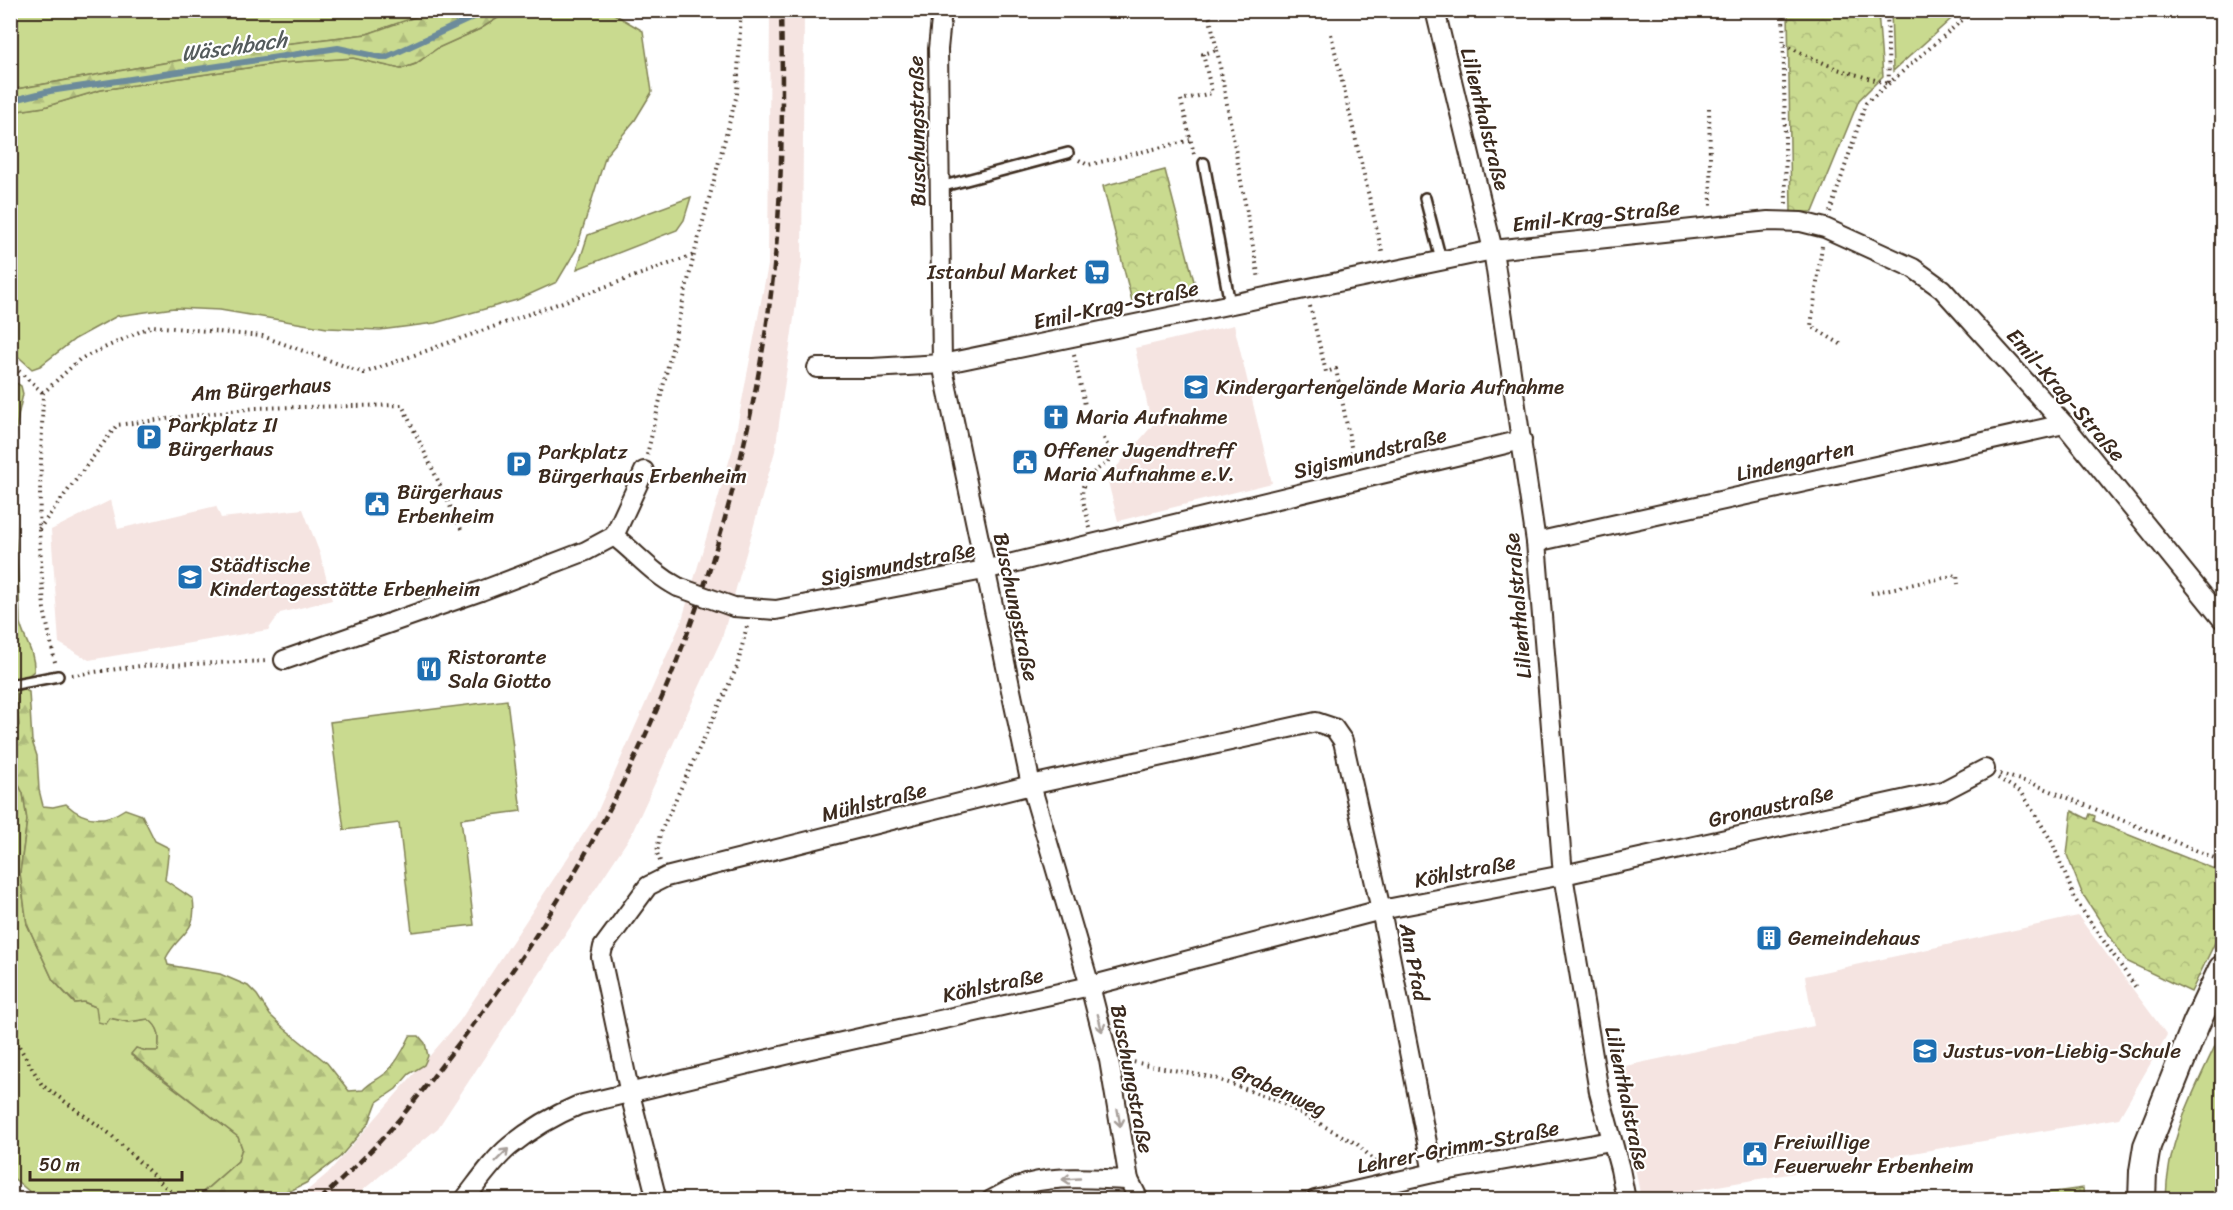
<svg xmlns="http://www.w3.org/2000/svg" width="2233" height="1210" font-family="Sriracha,sans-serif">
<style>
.built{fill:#f5e4e1}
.grass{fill:#c9da8f;stroke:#828256;stroke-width:1.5}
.forest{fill:url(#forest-firs);stroke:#828256;stroke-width:1.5}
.park{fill:url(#park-crowns);stroke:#828256;stroke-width:1.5}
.garden{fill:url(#garden-dots);stroke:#828256;stroke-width:1.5}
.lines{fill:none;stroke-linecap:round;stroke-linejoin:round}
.stream{stroke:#6c8b9b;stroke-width:6}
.lane-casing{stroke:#3b2a1e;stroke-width:14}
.street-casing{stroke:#3b2a1e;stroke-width:22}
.secondary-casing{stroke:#3b2a1e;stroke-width:30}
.path{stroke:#3b2a1e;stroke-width:4;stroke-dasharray:1.5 4.5;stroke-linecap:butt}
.lane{stroke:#fff;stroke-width:9}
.street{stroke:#fff;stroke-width:18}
.secondary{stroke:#fff;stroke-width:26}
.rail{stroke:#3b2a1e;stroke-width:4.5;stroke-dasharray:9 4.5;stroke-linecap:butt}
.street-bridge-casing{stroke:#3b2a1e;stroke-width:22;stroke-linecap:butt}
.street-bridge{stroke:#fff;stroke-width:18}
.oneway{stroke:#a79f9a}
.labels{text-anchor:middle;stroke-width:4.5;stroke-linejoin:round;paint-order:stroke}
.street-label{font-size:21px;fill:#3b2a1e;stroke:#fff}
.poi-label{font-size:21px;fill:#3b2a1e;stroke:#fff;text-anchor:start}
.water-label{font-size:22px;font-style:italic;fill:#545b5c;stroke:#fff}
</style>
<defs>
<pattern id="forest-firs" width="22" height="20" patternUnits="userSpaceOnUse" patternTransform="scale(1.5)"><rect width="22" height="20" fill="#c9da8f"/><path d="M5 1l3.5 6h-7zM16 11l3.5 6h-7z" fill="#aebb7b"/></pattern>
<pattern id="park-crowns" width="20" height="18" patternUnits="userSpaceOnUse" patternTransform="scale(1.5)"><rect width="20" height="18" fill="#c9da8f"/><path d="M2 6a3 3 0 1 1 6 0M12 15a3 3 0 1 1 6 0" fill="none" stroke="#aebb7b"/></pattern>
<pattern id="garden-dots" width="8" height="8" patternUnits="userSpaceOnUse" patternTransform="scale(1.5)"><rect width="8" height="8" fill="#c9da8f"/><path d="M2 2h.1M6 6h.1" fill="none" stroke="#aebb7b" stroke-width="1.8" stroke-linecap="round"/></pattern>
</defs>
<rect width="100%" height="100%" fill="#fff"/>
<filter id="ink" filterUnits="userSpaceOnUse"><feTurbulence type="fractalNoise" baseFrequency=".0167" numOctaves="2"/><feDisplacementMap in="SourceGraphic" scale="12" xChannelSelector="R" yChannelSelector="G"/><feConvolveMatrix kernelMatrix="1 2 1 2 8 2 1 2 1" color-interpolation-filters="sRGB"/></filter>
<g filter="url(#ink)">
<g class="built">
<path d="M770,11H804L802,262L775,451L722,638L631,835L438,1128L352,1199L296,1200L328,1173L459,1022L596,815L681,623L733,448L768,265Z"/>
<path d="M1234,325L1272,483L1118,521L1107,478L1152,426L1135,348Z"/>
<path d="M111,500L118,529L216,506L221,518L303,509L320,554L332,600L280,613L268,630L89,660L59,643L51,530Z"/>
<path d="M2078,916L2167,1035L2119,1118L1641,1199L1616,1068L1814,1026L1805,976Z"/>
</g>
<g class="grass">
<path d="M11,11H435L367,34L243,49L11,90Z"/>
<path d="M509,11H609L643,31L652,92L635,120L606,155L576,250L557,282L517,300L435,323L380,330L327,328L220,310L174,308L117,316L75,339L40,366L32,369L11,350V112L44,107L101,90L280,63L353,58L401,69L416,64L437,48L480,29Z"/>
<path d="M1891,11V10L1960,11L1893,71Z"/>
<path d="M691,197L684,220L677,230L577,269L588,235Z"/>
<path d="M10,379L21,386L23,394C3,470 19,545 20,623C24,640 35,652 34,671L26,677L11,680Z"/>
<path d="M11,690L15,699L19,725L15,734L12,772L23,793L27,820L20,873L27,924L53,980L74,1003L83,1002L96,1007L99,1016L128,1022L148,1019C161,1028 160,1037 158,1051H146L136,1048L131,1055L238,1137L242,1148L238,1161L195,1199H38L11,1176Z"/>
<path d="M507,700L521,811L461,819L474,925L412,932L399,823L344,830L330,722Z"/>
<path d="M2222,1031V1199H2166C2167,1137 2197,1086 2222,1031Z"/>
</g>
<g class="forest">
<path d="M435,10L509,11L480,29L438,48L415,64L401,69L353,58L280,63L101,90L44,107L11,112V90L243,49L367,34Z"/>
<path d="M23,689L29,692L32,741L37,756L39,790L43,806L53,807L66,804C84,821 104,823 125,809L142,815L155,841L169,848L165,880L193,899C198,934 179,932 166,958L168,965L220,974L248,986L257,995L270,1015L285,1029L327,1063L349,1091L363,1090C370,1082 379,1079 386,1073C397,1063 404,1049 410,1036H419L425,1043L428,1056L424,1065L409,1074L396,1089L377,1102L369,1123L340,1157L306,1183L274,1199H200L201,1194L238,1161L242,1148L238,1137L131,1054L136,1048L146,1051H158C160,1037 161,1028 148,1019L128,1022L110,1018L106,1024L98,1022L96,1007L84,1002L75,1003L53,980L27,924L20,873L27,820L23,793L12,772L15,733L19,725L16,691Z"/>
</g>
<g class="park">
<path d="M1788,11H1878L1883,76L1859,100L1813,212H1791Z"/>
<path d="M1165,170L1196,289L1133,305L1103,186Z"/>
<path d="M2072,811L2088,819L2090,814L2095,816L2094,821L2222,872V928L2191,992L2126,961L2082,893L2067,855Z"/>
</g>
<path class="garden" d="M2083,1188L2084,1199H2004Z"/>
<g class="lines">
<g class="stream">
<path d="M10,101L50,91L338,48L385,58L489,10"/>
<path d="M10,1195L16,1200"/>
</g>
<g class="lane-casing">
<g id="lane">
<path d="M1204,163L1230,304"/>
<path d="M940,187L1068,153"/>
<path d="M1425,198L1441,260"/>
<path d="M10,685L58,676"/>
</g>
</g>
<g class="street-casing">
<g id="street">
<path d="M942,10L938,49L942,364L1031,785L1090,986L1109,1060L1129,1180L1139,1200"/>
<path d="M1435,10L1493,250L1536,542L1563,875L1599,1092L1620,1169L1626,1200"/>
<path d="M817,368H872L942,364L1493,250L1768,221L1801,222L1825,228L1913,268L1942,289L2064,424L2222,619"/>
<path d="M614,536C636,553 653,574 678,587"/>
<path d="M1536,542L2064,424"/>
<path d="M734,607L776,610L984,570L1522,440"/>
<path d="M284,660L481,591L586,551L614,536L644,471"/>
<path d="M464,1200C479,1181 492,1161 510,1146C531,1129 555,1115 579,1105L802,1051L1090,986L1381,910L1563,875L1943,791L1985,769"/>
<path d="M657,1200L630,1094L601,957L603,947L648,886L666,877L1031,785L1316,722L1334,728L1343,741L1381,910L1433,1173"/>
<path d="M991,1200C1000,1195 1008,1191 1017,1187C1051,1174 1093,1179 1129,1180"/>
<path d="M1315,1200L1433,1173L1611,1141"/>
</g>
</g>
<g class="secondary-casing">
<path id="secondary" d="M2142,1200L2143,1171L2147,1146L2196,1024L2222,969"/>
</g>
<g class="path">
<path d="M1783,10L1786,205"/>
<path d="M1331,34L1383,256"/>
<path d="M1784,45L1837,69L1889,84L1887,10"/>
<path d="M1217,50L1259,279"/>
<path d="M1709,108L1711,208"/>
<path d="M1194,154L1181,100L1212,93L1203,54L1217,50L1208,10"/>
<path d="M1079,160L1088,165L1191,140"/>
<path d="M1830,212L1866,103L1974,10"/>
<path d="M1822,246L1811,326L1842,345"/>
<path d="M1310,306L1326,372L1336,369L1354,462"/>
<path d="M1074,355L1085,405"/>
<path d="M10,363L43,393"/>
<path d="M647,455L694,255L737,94L741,10"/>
<path d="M1090,528C1081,490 1073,485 1108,462L1110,451L1102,434"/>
<path d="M39,529L117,425L255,408L402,405L461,529"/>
<path d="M1871,593L1957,575L1958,584"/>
<path d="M55,662L44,609L39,530L43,393L80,359L152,326L262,336L364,373L694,255"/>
<path d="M72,675L140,666L268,661"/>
<path d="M2000,774L2034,784L2222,861"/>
<path d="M1998,778L2022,793L2052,842L2076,901L2137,989"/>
<path d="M660,861L657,853L660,833L737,667L747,626"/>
<path d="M10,1031L42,1085L110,1134L179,1200"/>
<path d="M1128,1061L1215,1078L1278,1101L1357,1144L1380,1166"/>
</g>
<use href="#lane" class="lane"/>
<use href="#street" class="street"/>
<use href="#secondary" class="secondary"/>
<path class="rail" d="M320,1200C344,1177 368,1155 390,1130C412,1105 432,1078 452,1052C624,835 733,576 770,301C783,205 783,107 781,10"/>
<g class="street-bridge-casing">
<path id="street-bridge" d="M678,587L734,607"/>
</g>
<use href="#street-bridge" class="street-bridge"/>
</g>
<defs><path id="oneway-shaft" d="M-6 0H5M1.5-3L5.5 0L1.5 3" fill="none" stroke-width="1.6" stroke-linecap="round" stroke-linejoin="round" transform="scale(1.5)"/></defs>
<g class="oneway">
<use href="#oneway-shaft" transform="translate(1100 1023) rotate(76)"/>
<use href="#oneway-shaft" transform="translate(1119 1118) rotate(80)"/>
<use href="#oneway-shaft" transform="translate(502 1155) rotate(-45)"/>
<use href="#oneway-shaft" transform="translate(1071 1179) rotate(177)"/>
</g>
</g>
<defs>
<g id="supermarket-square" transform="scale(1.35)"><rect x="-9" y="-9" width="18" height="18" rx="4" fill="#1f6fb2" stroke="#fff"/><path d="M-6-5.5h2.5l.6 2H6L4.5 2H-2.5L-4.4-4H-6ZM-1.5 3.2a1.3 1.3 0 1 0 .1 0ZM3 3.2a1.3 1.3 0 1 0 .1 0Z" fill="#fff"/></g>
<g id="school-square" transform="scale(1.35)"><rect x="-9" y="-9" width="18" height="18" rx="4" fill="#1f6fb2" stroke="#fff"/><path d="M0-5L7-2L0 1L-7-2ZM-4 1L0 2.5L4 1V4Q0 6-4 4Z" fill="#fff"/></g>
<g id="church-square" transform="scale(1.35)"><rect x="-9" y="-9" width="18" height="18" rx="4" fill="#1f6fb2" stroke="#fff"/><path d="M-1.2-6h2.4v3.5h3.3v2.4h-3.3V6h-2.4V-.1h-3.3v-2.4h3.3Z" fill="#fff"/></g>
<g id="parking-square" transform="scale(1.35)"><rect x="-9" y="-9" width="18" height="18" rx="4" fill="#1f6fb2" stroke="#fff"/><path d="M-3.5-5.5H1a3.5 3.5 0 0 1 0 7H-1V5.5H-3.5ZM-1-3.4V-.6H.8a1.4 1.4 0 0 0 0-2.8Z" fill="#fff"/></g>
<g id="civic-square" transform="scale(1.35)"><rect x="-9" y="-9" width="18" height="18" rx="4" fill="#1f6fb2" stroke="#fff"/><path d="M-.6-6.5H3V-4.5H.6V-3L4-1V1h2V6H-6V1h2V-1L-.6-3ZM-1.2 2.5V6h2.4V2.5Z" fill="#fff"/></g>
<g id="restaurant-square" transform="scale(1.35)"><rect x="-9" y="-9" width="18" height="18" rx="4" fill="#1f6fb2" stroke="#fff"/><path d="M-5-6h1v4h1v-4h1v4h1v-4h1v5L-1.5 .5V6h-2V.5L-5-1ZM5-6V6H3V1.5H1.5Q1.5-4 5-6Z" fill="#fff"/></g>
<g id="building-square" transform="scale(1.35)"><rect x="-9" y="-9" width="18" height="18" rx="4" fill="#1f6fb2" stroke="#fff"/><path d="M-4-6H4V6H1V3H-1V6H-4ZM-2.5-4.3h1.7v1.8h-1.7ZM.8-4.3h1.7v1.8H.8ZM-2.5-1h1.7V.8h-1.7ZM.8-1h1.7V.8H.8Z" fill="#fff"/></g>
</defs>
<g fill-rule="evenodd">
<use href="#supermarket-square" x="1097" y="272"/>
<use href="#school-square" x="1196" y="387"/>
<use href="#church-square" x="1056" y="417"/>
<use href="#parking-square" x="149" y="437"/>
<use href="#civic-square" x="1025" y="462"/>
<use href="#parking-square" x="519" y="464"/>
<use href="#civic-square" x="377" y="504"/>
<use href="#school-square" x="190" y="577"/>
<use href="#restaurant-square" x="429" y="669"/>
<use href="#building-square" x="1769" y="938"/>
<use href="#school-square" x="1925" y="1051"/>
<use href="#civic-square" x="1755" y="1154"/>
</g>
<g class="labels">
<g class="street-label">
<text transform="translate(1485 119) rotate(76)" y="7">Lilienthalstraße</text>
<text transform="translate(917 131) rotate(-91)" y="7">Buschungstraße</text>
<text transform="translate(1596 216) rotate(-6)" y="7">Emil-Krag-Straße</text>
<text transform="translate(1116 305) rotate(-12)" y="7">Emil-Krag-Straße</text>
<text transform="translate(261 389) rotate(-4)" y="7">Am Bürgerhaus</text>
<text transform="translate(2066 395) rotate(49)" y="7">Emil-Krag-Straße</text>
<text transform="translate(1370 453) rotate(-14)" y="7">Sigismundstraße</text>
<text transform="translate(1795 461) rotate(-13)" y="7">Lindengarten</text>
<text transform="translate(898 564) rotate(-11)" y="7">Sigismundstraße</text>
<text transform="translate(1518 606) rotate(-95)" y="7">Lilienthalstraße</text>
<text transform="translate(1016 607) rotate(78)" y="7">Buschungstraße</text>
<text transform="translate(874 802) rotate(-14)" y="7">Mühlstraße</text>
<text transform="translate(1771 806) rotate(-13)" y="7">Gronaustraße</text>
<text transform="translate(1465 871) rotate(-11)" y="7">Köhlstraße</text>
<text transform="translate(1414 962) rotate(79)" y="7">Am Pfad</text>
<text transform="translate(993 985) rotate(-12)" y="7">Köhlstraße</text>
<text transform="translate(1132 1079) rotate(79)" y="7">Buschungstraße</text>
<text transform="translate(1279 1090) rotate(24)" y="7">Grabenweg</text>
<text transform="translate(1627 1098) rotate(78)" y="7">Lilienthalstraße</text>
<text transform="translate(1458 1147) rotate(-11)" y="7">Lehrer-Grimm-Straße</text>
</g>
<g class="poi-label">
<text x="1078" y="279" text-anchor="end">Istanbul Market</text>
<text x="1216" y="394">Kindergartengelände Maria Aufnahme</text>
<text x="1076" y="424">Maria Aufnahme</text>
<text x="168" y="432">Parkplatz II<tspan x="168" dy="24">Bürgerhaus</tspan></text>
<text x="1044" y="457">Offener Jugendtreff<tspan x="1044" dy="24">Maria Aufnahme e.V.</tspan></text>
<text x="538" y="459">Parkplatz<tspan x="538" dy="24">Bürgerhaus Erbenheim</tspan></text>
<text x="397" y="499">Bürgerhaus<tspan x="397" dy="24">Erbenheim</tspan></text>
<text x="210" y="572">Städtische<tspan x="210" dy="24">Kindertagesstätte Erbenheim</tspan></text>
<text x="448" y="664">Ristorante<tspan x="448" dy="24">Sala Giotto</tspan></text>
<text x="1788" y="945">Gemeindehaus</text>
<text x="1944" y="1058">Justus-von-Liebig-Schule</text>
<text x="1774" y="1149">Freiwillige<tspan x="1774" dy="24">Feuerwehr Erbenheim</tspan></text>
</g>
<g class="water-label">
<text transform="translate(234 46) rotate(-8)" y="8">Wäschbach</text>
</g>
</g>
<rect width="2233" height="1210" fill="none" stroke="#fff" stroke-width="36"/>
<rect x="18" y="18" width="2197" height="1174" fill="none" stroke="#3b2a1e" stroke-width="2" filter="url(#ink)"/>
<path d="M30 1171v9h152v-9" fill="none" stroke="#3b2a1e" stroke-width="3"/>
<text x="39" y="1171" font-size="18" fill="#3b2a1e" stroke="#ffffff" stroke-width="4.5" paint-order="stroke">50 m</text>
</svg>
